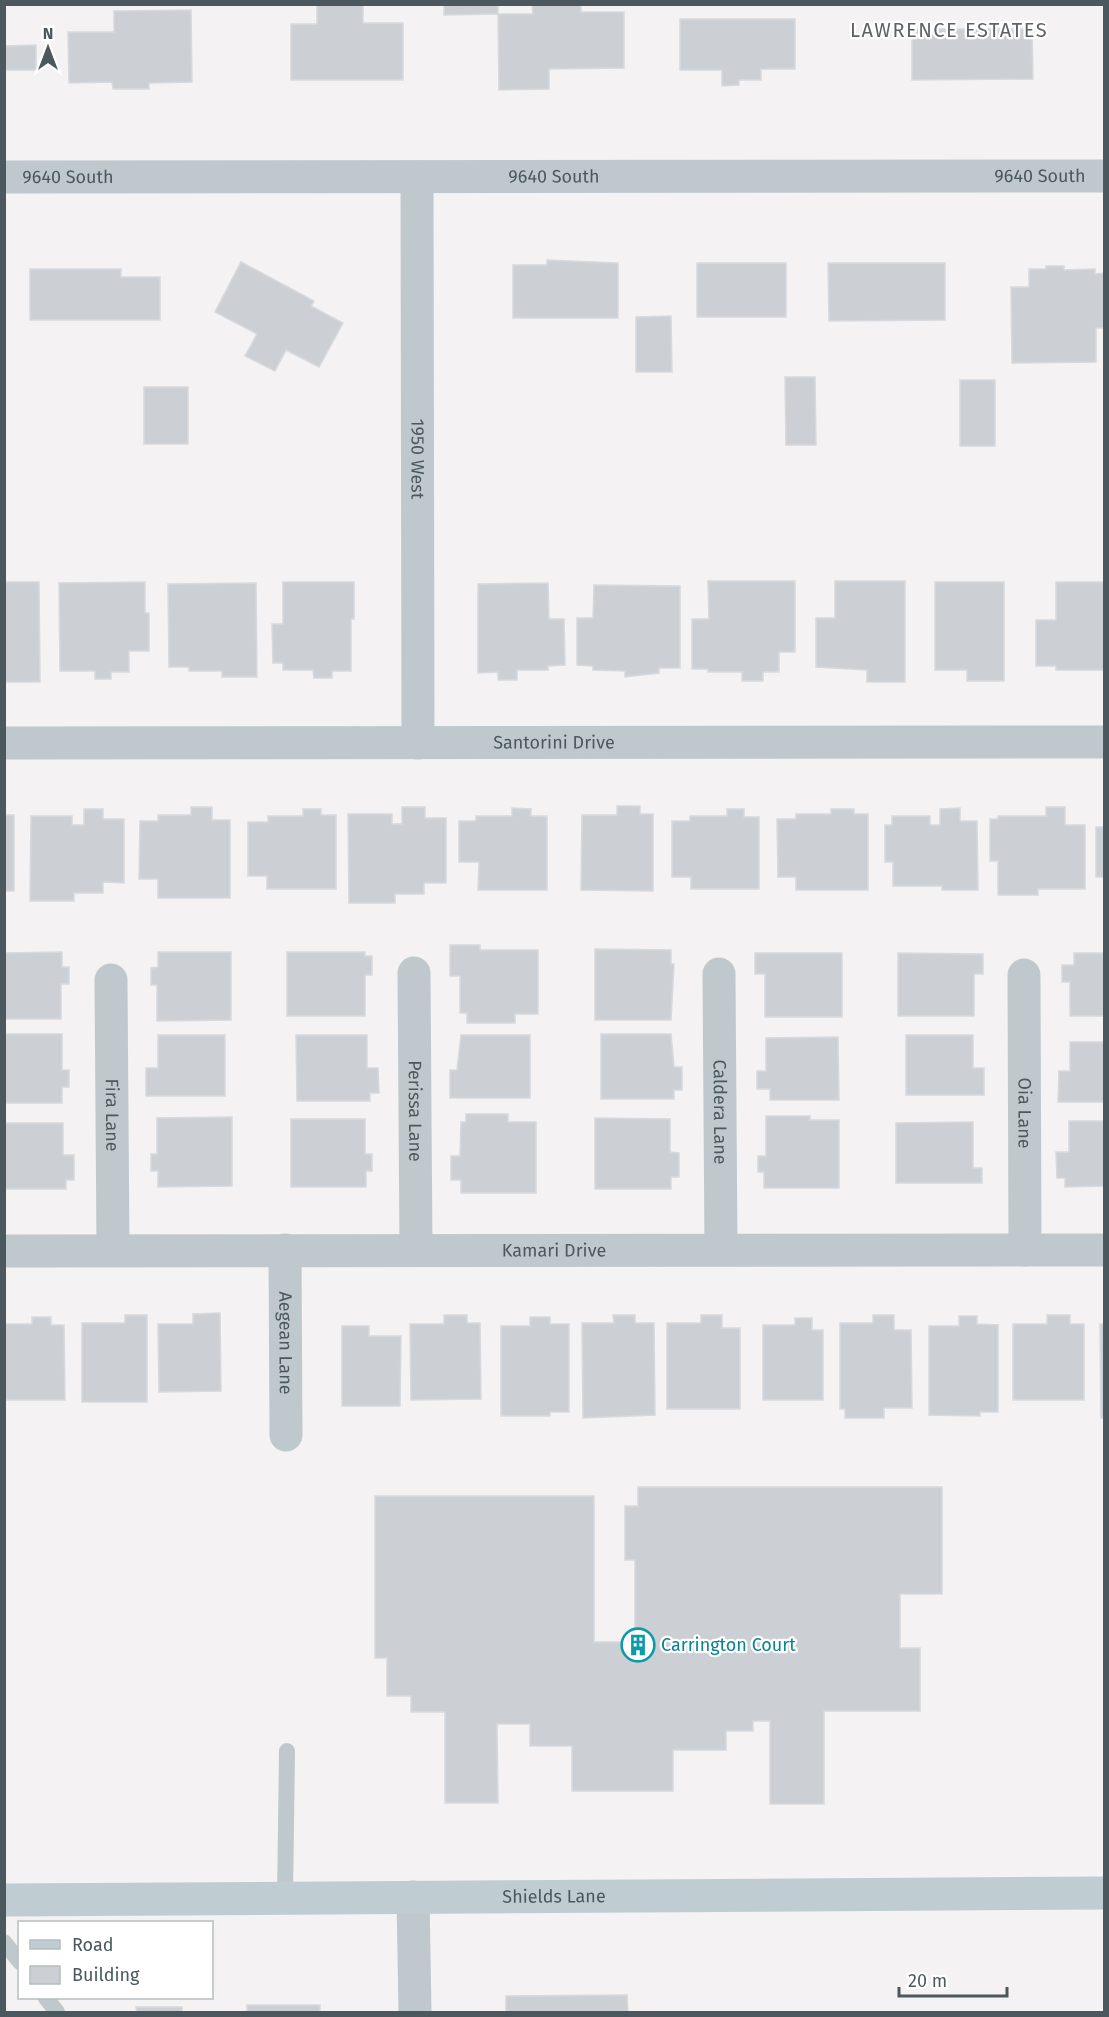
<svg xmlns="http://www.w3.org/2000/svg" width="1109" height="2017" font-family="'Fira Sans',sans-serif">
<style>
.building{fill:#ccd0d4;stroke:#d6d9dd;stroke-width:1.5}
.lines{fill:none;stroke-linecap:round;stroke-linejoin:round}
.lane{stroke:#bfc9cd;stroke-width:16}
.street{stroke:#bfc9cd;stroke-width:33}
.secondary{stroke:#bfccd2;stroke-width:33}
.labels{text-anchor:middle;stroke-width:4.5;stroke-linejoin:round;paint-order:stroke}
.street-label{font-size:18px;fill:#4b595e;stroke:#fff}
.culture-label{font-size:18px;fill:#0d838f;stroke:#fff;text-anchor:start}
.neighbourhood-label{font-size:20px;letter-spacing:1.5px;fill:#5f6366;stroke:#fff}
</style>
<rect width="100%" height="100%" fill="#f4f2f2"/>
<g class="building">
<path d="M317,4H363V23H403V80H291V24H317Z"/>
<path d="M444,4H498V14L444,15Z"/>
<path d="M532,4H581V12H624V68L549,69V89L499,90L498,14H533Z"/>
<path d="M191,10L192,82L149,83V89H113L112,82L69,83L68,32H114V11Z"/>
<path d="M680,19H795V69H761V80H739V85L722,86V70H680Z"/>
<path d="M912,29H1032L1033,79L912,80Z"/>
<path d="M36,45V70H4V46Z"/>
<path d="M547,260L618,263V318H513V265H547Z"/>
<path d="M241,262L314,301L311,306L343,323L319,367L286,350L275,371L245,356L257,334L215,312Z"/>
<rect x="697" y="263" width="89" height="54"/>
<path d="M828,263H945V320L829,321Z"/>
<path d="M1046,266H1064V270L1095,269V274L1104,273V328H1096V362L1012,363L1011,287H1029V269H1046Z"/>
<path d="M30,269H121V277H160V320H30Z"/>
<path d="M671,316L672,372H636V317Z"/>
<path d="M785,377H815L816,445H786Z"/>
<rect x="960" y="380" width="35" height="66"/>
<rect x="144" y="387" width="44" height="57"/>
<path d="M708,581H795V652H779V672H763V681H742V672H708V669H692V619H709Z"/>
<path d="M835,581H905V682H867V670L816,667V618H835Z"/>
<path d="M4,582H39L40,682H4Z"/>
<path d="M145,582V613H149V651H129V672H111V679H95V671H60L59,583Z"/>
<path d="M283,582H354V619H351V671H332V678H314L313,670H283V663H273L272,624H283Z"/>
<path d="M935,582H1004V681H967V670H935Z"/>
<path d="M1056,582H1104V670H1056V666H1036V620H1056Z"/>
<path d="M256,583L257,677H222V671H189V667H169L168,584Z"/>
<path d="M548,583L549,619H564L565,665L548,666V670H517V680H498V672L478,673V584Z"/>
<path d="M594,585L680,586V668H659V673L625,677V671L593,670V666L577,665V618H593Z"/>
<path d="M617,806H640V814H653V891L581,890L582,815H617Z"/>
<path d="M191,807H212V820H230V898H158V879H139L140,821H158V815H191Z"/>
<path d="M402,807H425V818H446V883H424V894H395V903H349L348,814H392V824H402Z"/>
<path d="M1046,807H1065V825H1085V889H1038V895H998V861H990V819H998V816H1046Z"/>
<path d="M512,808L531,809V816H547V890H478L479,862H459V821H476V816H512Z"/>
<path d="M960,808V821H977L978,890H942V886H893V862H885V825H892V816H930V825H940V809Z"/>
<path d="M84,809H103V819H124V883L103,882V893H74V901H30L31,816H72V825H84Z"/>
<path d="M303,809H321V815H336V889H267V876H248V822H268V816H303Z"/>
<path d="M727,809H744V817H759V889H691V877H672V821H690V816H727Z"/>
<path d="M831,809H854V814H868V890H796V877H778L777,819H796V814H831Z"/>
<rect x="4" y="815" width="10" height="76"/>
<rect x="1096" y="827" width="8" height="50"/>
<path d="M450,945H480V950H538V1014H515V1023H467V1013H460V976H450Z"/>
<path d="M595,949L671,950V964H674L671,1020H595Z"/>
<path d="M62,952V967H69V984H61V1019H4V953Z"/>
<path d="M158,952H231V1020L157,1021V985H151V968L158,967Z"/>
<path d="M287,952H365V956H372V975H365V1016H287Z"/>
<path d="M755,953H842V1017H765V974H755Z"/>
<path d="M898,953L983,954V974H974V1016H898Z"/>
<path d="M1074,953H1104V1016H1070V982H1062V965H1074Z"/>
<path d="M4,1034H62V1070H69V1087H62V1103H4Z"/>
<path d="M601,1034H671L674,1067H682V1090H674V1099H601Z"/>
<path d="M158,1035H225V1096H146V1068H158Z"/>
<path d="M296,1035H367V1068H378L379,1093H370V1101H297Z"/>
<path d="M461,1035H530V1098H450V1070H457Z"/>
<path d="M906,1035H973V1068H984V1095H906Z"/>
<path d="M838,1037L839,1100H770V1089H757V1071H766V1038Z"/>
<path d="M1070,1042H1104V1102H1058L1059,1071H1070Z"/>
<path d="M466,1114H508V1122H536V1193H461V1180H451V1156H460L461,1122H466Z"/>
<path d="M766,1116H810V1120H839V1188H764V1172H758V1156H766Z"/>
<path d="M232,1117V1186L158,1187V1171H151V1154H157V1118Z"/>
<path d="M595,1118L670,1119V1152L679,1153V1177H671V1189H595Z"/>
<path d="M291,1119H365V1154H372V1171H366V1187H291Z"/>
<path d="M1069,1121H1104V1186L1065,1187V1178H1057L1056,1152H1069Z"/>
<path d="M973,1122V1168H982V1183H896V1123Z"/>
<path d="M4,1123H63V1155H74V1180H66V1189H4Z"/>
<path d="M220,1313L221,1391L159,1392L158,1324H193V1314Z"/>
<path d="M125,1315H147V1402H82V1323H125Z"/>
<path d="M444,1315H467V1323H480L481,1399L411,1400L410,1324H444Z"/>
<path d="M613,1315H635V1323H654L655,1415L583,1418L582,1323H614Z"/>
<path d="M701,1315H722V1328H740V1409H667V1323H701Z"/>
<path d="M873,1315H894V1330H911L912,1408H884V1418H845V1409H840V1323H873Z"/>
<path d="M1047,1315H1070V1324H1084V1400H1013V1324H1047Z"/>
<path d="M959,1316H977V1324L998,1325V1412H980V1416L929,1415V1326H959Z"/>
<path d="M32,1317H51V1325H64L65,1400H4V1324H32Z"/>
<path d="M530,1317H550V1324H569V1412H550V1416H501V1326H530Z"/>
<path d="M795,1318H812V1330H823V1400H763V1325H795Z"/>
<path d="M1100,1324H1104V1418H1101Z"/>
<path d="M342,1326H369V1336H401L400,1406H342Z"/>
<path d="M638,1487H942V1594H900V1648H920V1711H824V1804H770V1721H753V1731H726V1750H673V1791H572V1746H530V1724H497L498,1803H445V1712H411V1696H387V1658H375V1496H594V1642H635V1560H625V1506H638Z"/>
<path d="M627,1995L628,2012H506V1996Z"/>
<rect x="247" y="2005" width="73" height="7"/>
<path d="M136,2007H182V2012H137Z"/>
</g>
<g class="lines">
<g class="lane">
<path d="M285,1898L287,1751"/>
<path d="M4,1942L20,1962"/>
<path d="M46,1998L57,2012"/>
</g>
<g class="street">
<path id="s1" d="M4,177L1104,176"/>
<path id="s2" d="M417,177L418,743"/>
<path id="s3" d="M4,743L1104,742"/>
<path id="s4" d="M414,973L416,1250"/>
<path id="s5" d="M719,974L721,1250"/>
<path id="s6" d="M1024,975L1025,1250"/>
<path id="s7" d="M111,980L113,1250"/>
<path id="s8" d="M285,1250L286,1435"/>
<path id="s9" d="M4,1251L1104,1250"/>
<path d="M413,1897L415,2012"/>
</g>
<path class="secondary" id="s10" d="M4,1900L1104,1893"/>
</g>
<defs>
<g id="building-ring" transform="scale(1.725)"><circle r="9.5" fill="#fff" stroke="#0f9aa8" stroke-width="1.5"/><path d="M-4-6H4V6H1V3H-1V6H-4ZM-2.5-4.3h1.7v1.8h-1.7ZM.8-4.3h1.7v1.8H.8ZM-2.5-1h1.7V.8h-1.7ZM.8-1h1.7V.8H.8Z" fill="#0f9aa8"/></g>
</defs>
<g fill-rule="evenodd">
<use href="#building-ring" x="638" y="1645"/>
</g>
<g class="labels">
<g class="street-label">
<text dy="6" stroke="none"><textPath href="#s1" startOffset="1036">9640 South</textPath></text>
<text dy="6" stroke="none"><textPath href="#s1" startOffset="64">9640 South</textPath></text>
<text dy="6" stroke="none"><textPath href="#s1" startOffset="550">9640 South</textPath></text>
<text dy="6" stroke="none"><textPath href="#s2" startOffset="282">1950 West</textPath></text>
<text dy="6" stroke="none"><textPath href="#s3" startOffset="550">Santorini Drive</textPath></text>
<text dy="6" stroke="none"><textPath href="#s4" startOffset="138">Perissa Lane</textPath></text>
<text dy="6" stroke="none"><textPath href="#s5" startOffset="138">Caldera Lane</textPath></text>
<text dy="6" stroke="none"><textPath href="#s6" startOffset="138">Oia Lane</textPath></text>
<text dy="6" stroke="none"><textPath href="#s7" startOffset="135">Fira Lane</textPath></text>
<text dy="6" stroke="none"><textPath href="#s9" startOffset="550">Kamari Drive</textPath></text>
<text dy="6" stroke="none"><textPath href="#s8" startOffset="93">Aegean Lane</textPath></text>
<text dy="6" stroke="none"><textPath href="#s10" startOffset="550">Shields Lane</textPath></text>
</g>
<g class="culture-label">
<text x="661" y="1651">Carrington Court</text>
</g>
<g class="neighbourhood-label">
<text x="949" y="37">LAWRENCE ESTATES</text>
</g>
</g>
<rect width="1109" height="2017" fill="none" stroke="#4b595e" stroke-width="12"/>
<rect x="18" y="1921" width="195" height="78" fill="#ffffff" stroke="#b7bdbf" stroke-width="1.5"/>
<rect x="30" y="1940" width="30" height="9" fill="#bfccd2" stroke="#b7bdbf" stroke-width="1.5"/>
<text x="72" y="1951" font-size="18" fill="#4b595e">Road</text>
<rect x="30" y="1966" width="30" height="18" fill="#ccd0d4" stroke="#b7bdbf" stroke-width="1.5"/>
<text x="72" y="1981" font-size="18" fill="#4b595e">Building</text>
<g transform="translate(48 48)" stroke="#ffffff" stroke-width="4.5" paint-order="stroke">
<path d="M0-4.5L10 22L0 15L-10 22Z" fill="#4b595e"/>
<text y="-9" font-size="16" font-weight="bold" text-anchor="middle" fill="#4b595e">N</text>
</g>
<path d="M899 1987v9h108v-9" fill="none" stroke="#4b595e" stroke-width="3"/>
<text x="908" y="1987" font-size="18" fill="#4b595e" stroke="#ffffff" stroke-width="4.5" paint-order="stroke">20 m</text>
</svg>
